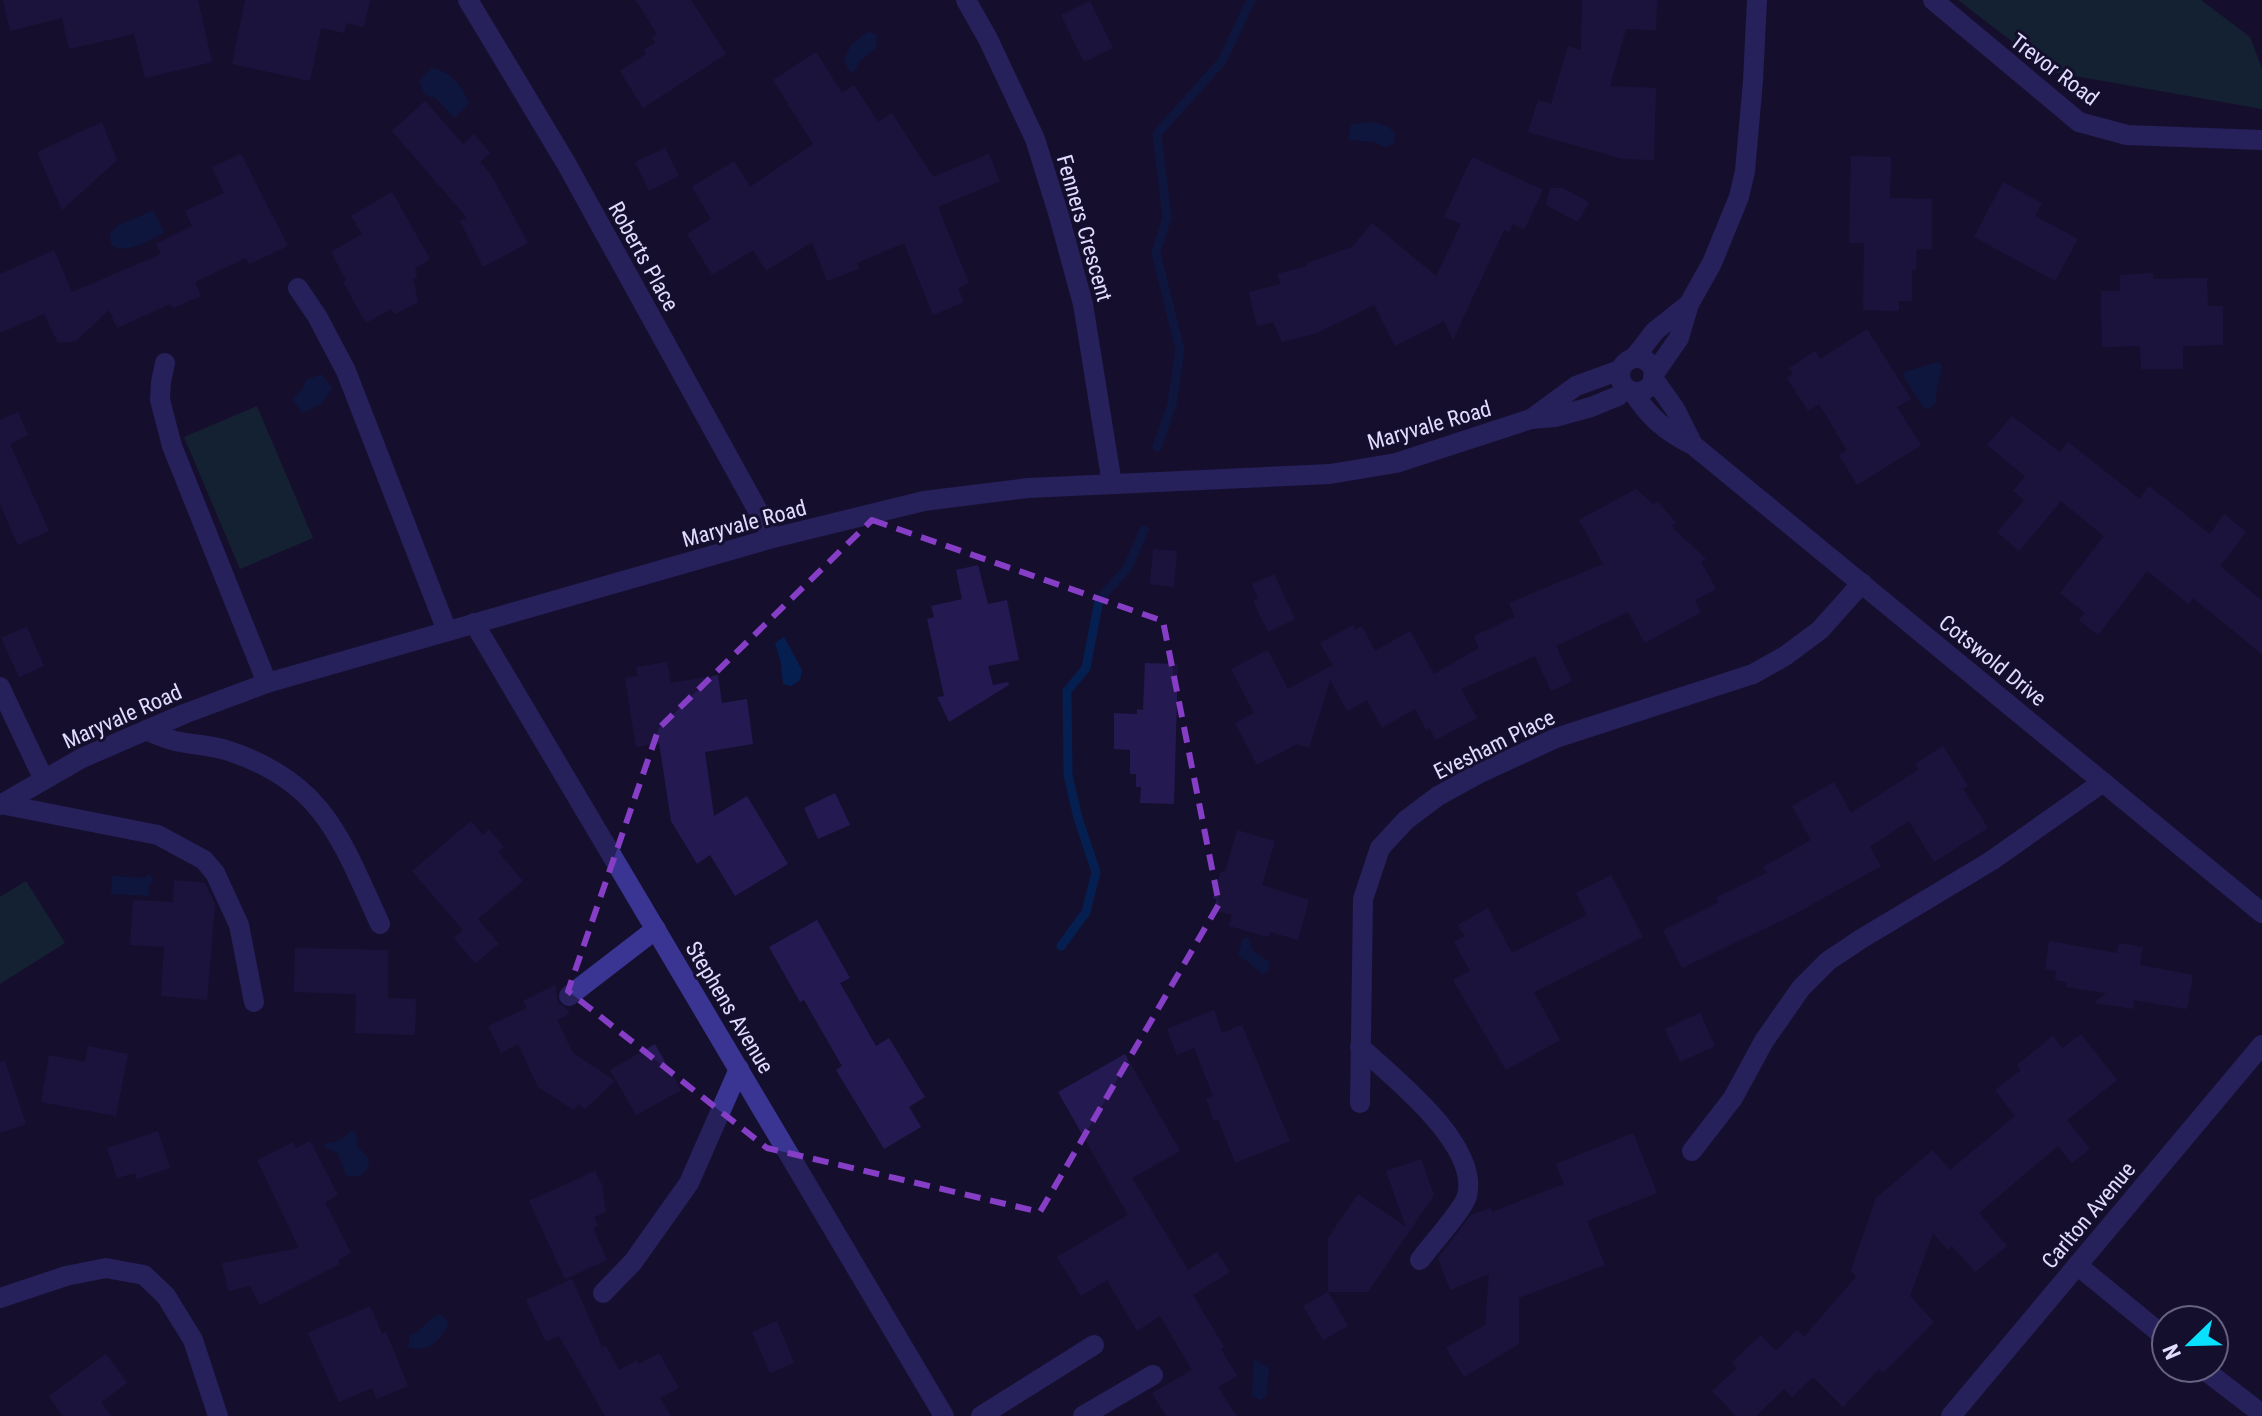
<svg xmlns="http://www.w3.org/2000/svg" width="2262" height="1416" font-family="'Roboto Condensed',sans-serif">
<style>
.green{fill:#113938}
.water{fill:#051f51}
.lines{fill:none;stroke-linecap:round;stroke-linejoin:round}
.stream{stroke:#051f51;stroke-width:9}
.building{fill:#251951}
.minor{stroke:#3a3592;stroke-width:20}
.marked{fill:none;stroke:#853ec5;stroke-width:6;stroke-dasharray:16 10;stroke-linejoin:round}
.labels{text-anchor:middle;stroke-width:6;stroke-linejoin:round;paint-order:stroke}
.street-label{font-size:22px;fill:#e1dcff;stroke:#150f2e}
</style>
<rect width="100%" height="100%" fill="#150f2e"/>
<g class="green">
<path d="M1958,0H2201L2250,37L2262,69V109L2052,72Z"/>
<path d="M257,406L313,538L240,569L184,437Z"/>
<path d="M26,881L65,943L0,984V897Z"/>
</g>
<g class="water">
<path d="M869,31L877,36L876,48L860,61L854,72L849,71L844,59L852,44Z"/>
<path d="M432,68C450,71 463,87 469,103L454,118L436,98L425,95L419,81Z"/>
<path d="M1373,122L1389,127L1395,134L1394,144L1384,147L1375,142L1348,140L1351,124Z"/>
<path d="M154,210L164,233C148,240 127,256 111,245L110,235L117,226Z"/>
<path d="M1938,362L1942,365C1941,378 1935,388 1936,402L1928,410L1923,407L1903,375L1904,372Z"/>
<path d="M321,374L332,388L321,404L303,413L292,399L303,389L306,380Z"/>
<path d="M784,637L802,670L800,680L791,686L783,684L781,663L775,643Z"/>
<path d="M149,874L154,880L149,884V896L111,894L112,876L145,878Z"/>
<path d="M1248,937L1253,951L1270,962L1268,971L1263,974L1238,954L1243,939Z"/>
<path d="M351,1131L355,1132L358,1139L356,1144L368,1159L369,1165C364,1176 358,1178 346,1176L338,1153L326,1148L324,1144L339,1141Z"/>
<path d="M440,1314L449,1322C442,1340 428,1354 408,1347L410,1335C423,1331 427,1319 440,1314Z"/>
<path d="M1254,1359L1269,1368L1266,1397L1261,1400L1252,1396Z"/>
</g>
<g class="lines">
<g class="stream">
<path d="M1157,447L1172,404L1180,350L1156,253L1167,217L1157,134L1222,61L1251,0"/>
<path d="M1061,946L1086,912L1096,872L1078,818L1068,775L1067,691L1086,668L1099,600L1128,567L1144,530"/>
</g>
</g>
<g class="building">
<path d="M3,0H198L212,62L145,78L134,34L69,49L62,18L10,31Z"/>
<path d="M245,0H370L364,27L346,23L344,33L321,28L310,81L232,64Z"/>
<path d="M636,0H691L726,54L643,108L620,71L646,54L644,50L655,43L652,37L657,34Z"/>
<path d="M1582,0H1657L1656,30L1626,29L1610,86L1656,88L1654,160L1623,159L1528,132L1538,100L1551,104L1568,46L1581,50Z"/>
<path d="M1090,1L1113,48L1084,62L1061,15Z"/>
<path d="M816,52L842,93L854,85L878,122L892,113L933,177L989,154L1000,181L938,207L969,283L958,288L964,302L933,315L904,243L857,263L859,269L827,281L812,242L766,271L753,250L712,275L687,234L711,219L692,187L734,161L750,187L813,144L773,80Z"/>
<path d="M425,101L463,144L474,134L490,153L480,162L490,173L528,243L483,267L460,221L467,218L392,131Z"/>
<path d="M102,122L117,160L62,210L37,152Z"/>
<path d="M665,148L679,176L649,191L635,162Z"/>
<path d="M241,154L288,246L249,264L246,258L195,282L201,296L173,308L170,304L117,328L109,310L76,341L58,343L44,314L0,333V274L54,250L72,292L161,254L156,244L192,226L185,211L224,193L212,167Z"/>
<path d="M1851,156L1891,157L1890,198L1932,199V249H1917L1916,270H1912V301H1899V311L1863,310L1864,243H1849Z"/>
<path d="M1472,157L1543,190L1524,230L1513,224L1509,232L1504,230L1453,340L1444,321L1395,346L1374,305L1317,333L1282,342L1273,322L1257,326L1249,292L1281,284L1277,274L1307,266V263L1352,247L1372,223L1436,276L1461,224L1444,217Z"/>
<path d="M2003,182L2042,203L2035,216L2078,239L2055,281L1974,237Z"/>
<path d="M1550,188H1562L1589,202L1578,222L1546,205Z"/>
<path d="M392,192L430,259L415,268L417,278H413L418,302L395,314L391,309L366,323L343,282L346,280L331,252L362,234L351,216Z"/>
<path d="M2153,273V279L2207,278L2208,306H2223V345L2183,346V369H2141L2140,346L2102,347L2101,291H2120V275Z"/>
<path d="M1867,329L1911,399L1897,407L1921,445L1857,485L1839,455L1847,450L1819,404L1808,411L1787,378L1793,374L1789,368L1815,351L1820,359Z"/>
<path d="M18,412L28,435L10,444L49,531L18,545L0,504V420Z"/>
<path d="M2012,416L2060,452L2068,442L2140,499L2149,486L2210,534L2224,514L2246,532L2220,566L2262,601V654L2193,598L2189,604L2147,571L2098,635L2079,620L2085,613L2060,593L2104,536L2061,501L2019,551L1997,532L2024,500L2013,491L2025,476L1987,445Z"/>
<path d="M1636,489L1653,504L1658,502L1676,523L1671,526L1706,559L1701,562L1716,589L1695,600L1701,612L1645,643L1628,612L1556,646L1572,681L1551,691L1535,656L1461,689L1477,718L1436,740L1429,728L1426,730L1415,709L1382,728L1367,700L1347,711L1330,680L1309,748L1297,744L1257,765L1235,723L1254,713L1231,669L1268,650L1288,689L1333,665L1320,643L1353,625L1355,630L1362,626L1375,651L1410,631L1434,674L1479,648L1474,636L1515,617L1509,603L1603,564L1579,520Z"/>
<path d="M1153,549L1177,551L1174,587L1150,584Z"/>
<path d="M978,565L988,604L1007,600L1019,660L988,666L993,685L1008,682L1009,685L949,722L937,697L944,696L927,619L934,617L931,606L962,599L956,570Z"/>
<path d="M1274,574L1295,619L1268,632L1253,601L1258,598L1252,584Z"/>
<path d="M27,627L44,666L19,677L1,638Z"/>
<path d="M667,662L671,683L718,675L722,703L747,699L753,744L705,752L714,816L747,796L788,864L735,896L710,855L697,864L671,821L659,743L636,747L625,678L638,676L636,667Z"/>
<path d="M1145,663L1178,664L1174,804L1140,803L1141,787H1136V774H1130V750L1114,749V713L1137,714V709L1143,710Z"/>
<path d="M1943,746L1968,786L1963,789L1988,828L1934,862L1909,821L1870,847L1881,866L1791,916L1682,968L1663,930L1719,902L1717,897L1767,873L1763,867L1811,840L1792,806L1834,782L1851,813L1918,770L1915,764Z"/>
<path d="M835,793L850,825L818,839L804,808Z"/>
<path d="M471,821L483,835L489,829L504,847L498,852L523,881L478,919L499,944L475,963L454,938L463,930L412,871Z"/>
<path d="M1237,830L1275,841L1262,885L1309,900L1298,940L1270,932L1268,937L1229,926L1232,915L1213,910L1217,899L1213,898L1221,871L1225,872Z"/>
<path d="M1611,875L1643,937L1534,992L1560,1040L1506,1070L1453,980L1470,971L1454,942L1465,936L1458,925L1488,908L1512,953L1587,915L1576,893Z"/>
<path d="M174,880L205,883L215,904L207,1000L161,996L164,947L130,945L133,900L173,902Z"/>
<path d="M817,920L850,978L840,983L876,1046L889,1038L925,1097L909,1107L921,1127L884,1149L836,1070L842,1066L804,1000L800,1002L769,947Z"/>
<path d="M2049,941L2117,953L2119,943L2143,947L2140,965L2193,975L2187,1009L2134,1000L2133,1009L2094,1003L2106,993L2066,987L2067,982L2055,980L2056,971L2045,969Z"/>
<path d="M295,948L388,950V998L416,999L415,1035L355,1033L356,994L294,992Z"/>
<path d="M555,985L558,1003L567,1009L570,1014L557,1020L573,1053L615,1081L585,1109L578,1104L574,1110L538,1087L518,1044L501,1053L488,1026L527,1008L523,1001Z"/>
<path d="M1214,1010L1222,1033L1242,1025L1290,1141L1235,1163L1218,1119L1214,1121L1206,1098L1213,1096L1194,1048L1177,1055L1167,1029Z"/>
<path d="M1700,1013L1715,1046L1680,1062L1665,1029Z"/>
<path d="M2081,1034L2117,1080L2067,1120L2090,1149L2072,1163L2058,1146L1979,1213L2007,1246L1975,1272L1952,1246L1948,1250L1933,1233L1910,1296L1934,1322L1883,1373L1879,1369L1843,1407L1813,1377L1792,1397L1784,1389L1756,1416H1736L1712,1391L1737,1368L1732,1362L1761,1335L1776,1351L1797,1330L1804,1337L1856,1277L1851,1270L1876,1198L1933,1150L1950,1170L2015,1116L1995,1090L2021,1070L2017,1065L2053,1036L2062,1048Z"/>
<path d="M655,1044L681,1090L636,1115L610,1070Z"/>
<path d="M88,1046L128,1054L116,1116L41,1102L49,1055L85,1062Z"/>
<path d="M1125,1054L1180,1151L1132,1178L1188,1270L1217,1252L1230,1272L1193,1295L1224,1347L1221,1349L1237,1376L1218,1387L1236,1416H1166L1152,1393L1192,1370L1160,1316L1137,1331L1107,1280L1081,1296L1057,1257L1128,1215L1058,1092Z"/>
<path d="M5,1061L26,1124L0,1133V1062Z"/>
<path d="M158,1131L170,1168L137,1179L135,1173L117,1178L107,1148Z"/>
<path d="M1633,1133L1657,1193L1587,1221L1605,1265L1519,1298V1344L1464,1377L1446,1348L1485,1325L1489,1274L1450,1290L1438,1258L1471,1215L1491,1208L1492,1212L1564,1184L1556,1164Z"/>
<path d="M310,1141L338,1195L325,1202L351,1253L338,1260L340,1264L260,1305L250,1286L228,1291L222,1263L299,1248L257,1160L293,1142L296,1148Z"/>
<path d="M1421,1159L1434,1195L1368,1292H1328V1238L1358,1194L1406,1227L1386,1171Z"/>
<path d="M595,1171L602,1185L606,1212L594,1217L598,1226L593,1228L607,1260L565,1279L529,1201Z"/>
<path d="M572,1279L602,1347L606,1346L619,1370L637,1360L639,1364L659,1353L679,1388L660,1398L671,1416H605L559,1336L546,1342L526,1300Z"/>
<path d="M1328,1292L1348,1326L1323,1340L1303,1306Z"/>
<path d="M370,1306L382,1334L386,1332L408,1386L377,1399L372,1388L339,1402L308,1333Z"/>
<path d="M777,1321L794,1363L770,1373L752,1332Z"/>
<path d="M106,1354L127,1383L101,1402L111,1416H63L49,1396Z"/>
</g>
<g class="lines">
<g class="minor">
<path d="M468,0L566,163L773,538"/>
<path d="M966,0L988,39L1035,139L1059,216L1083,304L1112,484"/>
<path d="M1933,0L2079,122L2127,135L2262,140"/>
<path d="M298,288L317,316L346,371L447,631"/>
<circle cx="1637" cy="375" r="17"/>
<path d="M1634,358L1655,331L1689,304"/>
<path d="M165,363L161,382L160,400L172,446L267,683"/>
<path d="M1654,374L1679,338L1689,304L1712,263L1739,197L1745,171L1753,81L1757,0"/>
<path d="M1653,378L1675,409L1693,445"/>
<path d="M1633,392C1649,417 1666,432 1693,445L2262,913"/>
<path d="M1531,419L1576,386L1620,370"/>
<path d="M474,623L944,1416"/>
<path d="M0,687L44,780"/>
<path d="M146,730C155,734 165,738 175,741C193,745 212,745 229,751C325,783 341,840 380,924"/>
<path d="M1,804L158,835L204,860L215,873L239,925L254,1002"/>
<path d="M0,805L82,758L184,714L267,683L773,538L924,501L1028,488L1330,474L1396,463L1531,419L1555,417L1591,407L1618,396L1626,389"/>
<path d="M569,996L656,929"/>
<path d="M1360,1047C1393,1077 1480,1145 1467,1196C1463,1210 1430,1246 1420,1260"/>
<path d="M1360,1103L1363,899L1380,848L1406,820L1438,796L1478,774L1556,738L1753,674L1785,656L1820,630L1862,583"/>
<path d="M1692,1151L1733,1098L1764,1041L1801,988L1828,961L1861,939L1991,861L2103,782"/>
<path d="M2077,1265L2166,1338"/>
<path d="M603,1293L633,1262L689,1183L739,1069"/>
<path d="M0,1298L66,1276L106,1268L144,1275L166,1296L193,1340L218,1416"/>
<path d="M2202,1368L2262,1414"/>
<path d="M981,1416L1094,1345"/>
<path d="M1083,1416L1153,1375"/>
<path d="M1951,1416L2262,1045"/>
</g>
</g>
<path d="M0 0H2262V1416H0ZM872,520L1163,621L1219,904L1040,1212L767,1148L568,991L659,728Z" fill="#150f2e" fill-opacity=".55" fill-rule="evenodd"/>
<path class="marked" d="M872,520L1163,621L1219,904L1040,1212L767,1148L568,991L659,728Z"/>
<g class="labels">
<g class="street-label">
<text transform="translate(2055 69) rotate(37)" y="8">Trevor Road</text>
<text transform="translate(1085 228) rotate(74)" y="8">Fenners Crescent</text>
<text transform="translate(644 256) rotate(61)" y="8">Roberts Place</text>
<text transform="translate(1429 425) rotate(-16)" y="8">Maryvale Road</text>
<text transform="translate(744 523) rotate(-15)" y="8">Maryvale Road</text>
<text transform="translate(1993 660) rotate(39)" y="8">Cotswold Drive</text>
<text transform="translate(122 716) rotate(-24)" y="8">Maryvale Road</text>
<text transform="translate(1494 744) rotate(-26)" y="8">Evesham Place</text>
<text transform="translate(730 1007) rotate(59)" y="8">Stephens Avenue</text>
<text transform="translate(2088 1215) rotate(-50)" y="8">Carlton Avenue</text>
</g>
</g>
<g transform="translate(2190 1344) rotate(247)"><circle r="38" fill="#150f2e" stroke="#676182" stroke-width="2"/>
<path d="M0-6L14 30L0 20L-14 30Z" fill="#08e1ff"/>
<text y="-12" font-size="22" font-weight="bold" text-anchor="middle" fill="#e1dcff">N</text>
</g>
</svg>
